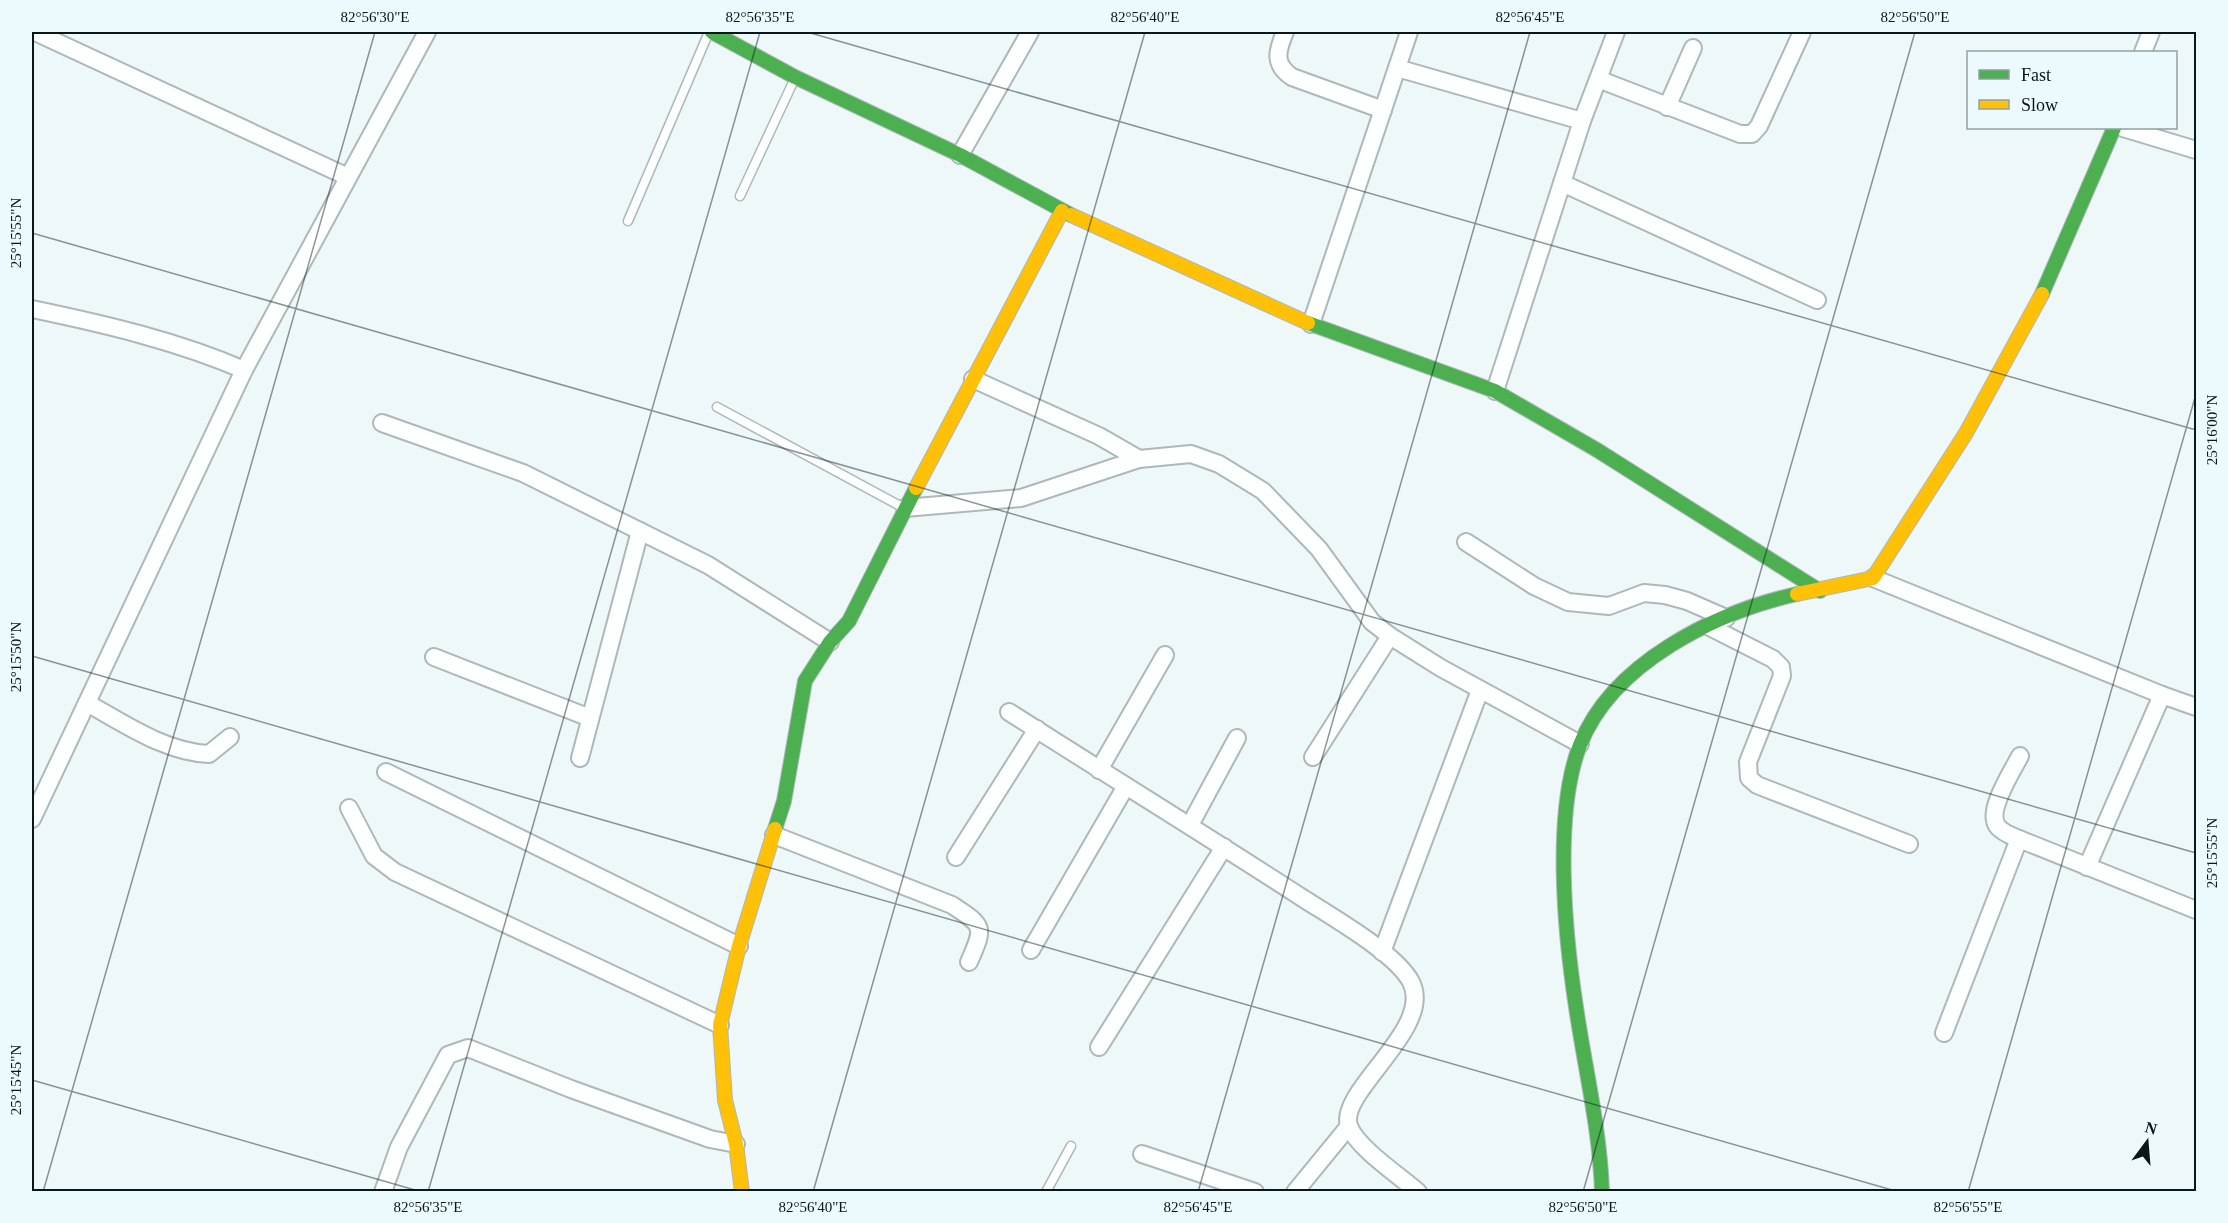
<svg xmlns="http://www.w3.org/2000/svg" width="2228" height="1223" font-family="Georgia,serif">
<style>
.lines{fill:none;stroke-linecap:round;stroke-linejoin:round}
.lane-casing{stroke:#adb8ba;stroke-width:11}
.street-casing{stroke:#adb8ba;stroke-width:20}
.fast-casing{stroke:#adb8ba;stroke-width:16}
.slow-casing{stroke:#adb8ba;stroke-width:16}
.lane{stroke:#fdfefe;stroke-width:8}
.street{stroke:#fdfefe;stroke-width:16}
.fast{stroke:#4caf50;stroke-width:14}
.slow{stroke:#ffc107;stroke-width:14}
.ticks{fill:none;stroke:#09171a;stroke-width:1.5;stroke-opacity:0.45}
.neatline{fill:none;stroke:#09171a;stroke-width:2}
.ticks-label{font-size:15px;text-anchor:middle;fill:#09171a}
</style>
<rect width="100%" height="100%" fill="#eff8f9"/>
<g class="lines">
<g class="lane-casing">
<g id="lane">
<path d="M740,196L795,78"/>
<path d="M628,221L709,32"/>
<path d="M717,407L904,508"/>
<path d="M1046,1192L1071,1146"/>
</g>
</g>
<g class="street-casing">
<g id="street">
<path d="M35,32L348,177"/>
<path d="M1285,32C1277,51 1273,64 1292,77L1383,110"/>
<path d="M2143,52L2151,32"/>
<path d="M1397,68L1582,121"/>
<path d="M1598,79L1740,134H1752L1759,126L1802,32"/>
<path d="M1667,107L1693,48"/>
<path d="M2123,128L2196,150"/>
<path d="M960,155L1030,32"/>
<path d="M1562,183L1817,300"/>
<path d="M32,309C104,324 177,341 244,370"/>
<path d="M1311,324L1409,32"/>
<path d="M973,379L1099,436L1139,459"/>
<path d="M1495,391L1582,121L1616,32"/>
<path d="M382,423L523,473L708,565L830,642"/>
<path d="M905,508L1021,498L1139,459L1191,454L1219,464L1263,491L1319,549L1372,622L1390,636L1441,668L1580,744"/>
<path d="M1466,542L1534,586L1568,602L1609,606L1644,593L1665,595L1687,601L1726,618"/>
<path d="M1873,578L2162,695L2196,707"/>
<path d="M1708,626L1773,659L1781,667L1782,676L1748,762L1749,778L1757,785L1909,844"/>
<path d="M434,657L590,718"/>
<path d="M87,703C125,724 165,752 209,754L230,737"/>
<path d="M1009,712C1106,774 1204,834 1301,897C1330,916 1396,953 1411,982C1435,1028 1337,1092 1349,1126C1357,1148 1400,1176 1418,1192"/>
<path d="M2020,756C2012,772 1985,812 1998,827C2003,833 2012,836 2019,839L2196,910"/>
<path d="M1313,757L1390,636"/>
<path d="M580,758L640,531"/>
<path d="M1099,770L1165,655"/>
<path d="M386,772L739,946"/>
<path d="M349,808L374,856L395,872L720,1025"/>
<path d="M32,819L244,370L427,32"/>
<path d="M1190,825L1237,738"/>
<path d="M774,835L952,905C984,926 985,926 969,962"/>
<path d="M956,857L1037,729"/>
<path d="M2087,867L2162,695"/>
<path d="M1031,950L1126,786"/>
<path d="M1382,952L1480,690"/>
<path d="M1944,1033L2019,839"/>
<path d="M1099,1047L1224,847"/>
<path d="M1142,1154L1255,1192"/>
<path d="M383,1192L399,1147L448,1055L468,1048L571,1089L710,1139L736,1144"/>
<path d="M1295,1192L1349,1126"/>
</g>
</g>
<g class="fast-casing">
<g id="fast">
<path d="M712,32L795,77L960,155L1071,215"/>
<path d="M2042,294L2114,128"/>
<path d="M1308,323L1495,391L1597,450L1820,591"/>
<path d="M775,829L784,801L805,681L830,642L849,621L916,488"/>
<path d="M1602,1192C1600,1129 1585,1069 1576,1007C1565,935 1553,814 1580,745C1612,663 1716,612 1797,594"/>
</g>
</g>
<g class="slow-casing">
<g id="slow">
<path d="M1071,215L1308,323"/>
<path d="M916,488L1062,211"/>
<path d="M1797,594L1873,578L1966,433L2042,294"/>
<path d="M742,1192L736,1144L725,1100L720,1025L739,946L775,829"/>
</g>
</g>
<use href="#lane" class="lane"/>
<use href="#street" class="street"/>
<use href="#fast" class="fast"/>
<use href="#slow" class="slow"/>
</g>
<path class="ticks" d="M807,32L2196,430M32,233L2196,853M32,656L1899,1192M32,1080L422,1192M43,1192L375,32M428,1192L760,32M813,1192L1145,32M1198,1192L1530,32M1583,1192L1915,32M1968,1192L2196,394"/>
<rect width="2228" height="1223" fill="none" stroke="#ebfbfd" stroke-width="66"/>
<rect x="1967" y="51" width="210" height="78" fill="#ebfbfd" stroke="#91a0a2" stroke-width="1.5"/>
<rect x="1979" y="70" width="30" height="9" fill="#4caf50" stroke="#91a0a2" stroke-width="1.5"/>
<text x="2021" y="81" font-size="18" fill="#09171a">Fast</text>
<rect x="1979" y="100" width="30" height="9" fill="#ffc107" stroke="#91a0a2" stroke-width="1.5"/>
<text x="2021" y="111" font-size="18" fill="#09171a">Slow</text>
<g transform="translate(2147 1142) rotate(16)" stroke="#ebfbfd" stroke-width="4.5" paint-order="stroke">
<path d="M0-4.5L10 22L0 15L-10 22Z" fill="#09171a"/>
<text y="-9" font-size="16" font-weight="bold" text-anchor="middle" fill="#09171a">N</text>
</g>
<rect x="33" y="33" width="2162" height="1157" class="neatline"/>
<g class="ticks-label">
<text x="375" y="22">82°56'30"E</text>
<text x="760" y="22">82°56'35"E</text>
<text x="1145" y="22">82°56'40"E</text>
<text x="1530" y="22">82°56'45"E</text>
<text x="1915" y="22">82°56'50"E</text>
<text transform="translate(16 233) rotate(-90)" y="5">25°15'55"N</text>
<text transform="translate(2212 430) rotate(-90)" y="5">25°16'00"N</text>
<text transform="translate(16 657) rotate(-90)" y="5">25°15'50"N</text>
<text transform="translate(2212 853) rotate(-90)" y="5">25°15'55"N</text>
<text transform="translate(16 1080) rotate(-90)" y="5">25°15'45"N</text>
<text x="428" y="1212">82°56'35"E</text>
<text x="813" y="1212">82°56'40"E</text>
<text x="1198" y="1212">82°56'45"E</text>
<text x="1583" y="1212">82°56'50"E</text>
<text x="1968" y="1212">82°56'55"E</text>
</g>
</svg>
